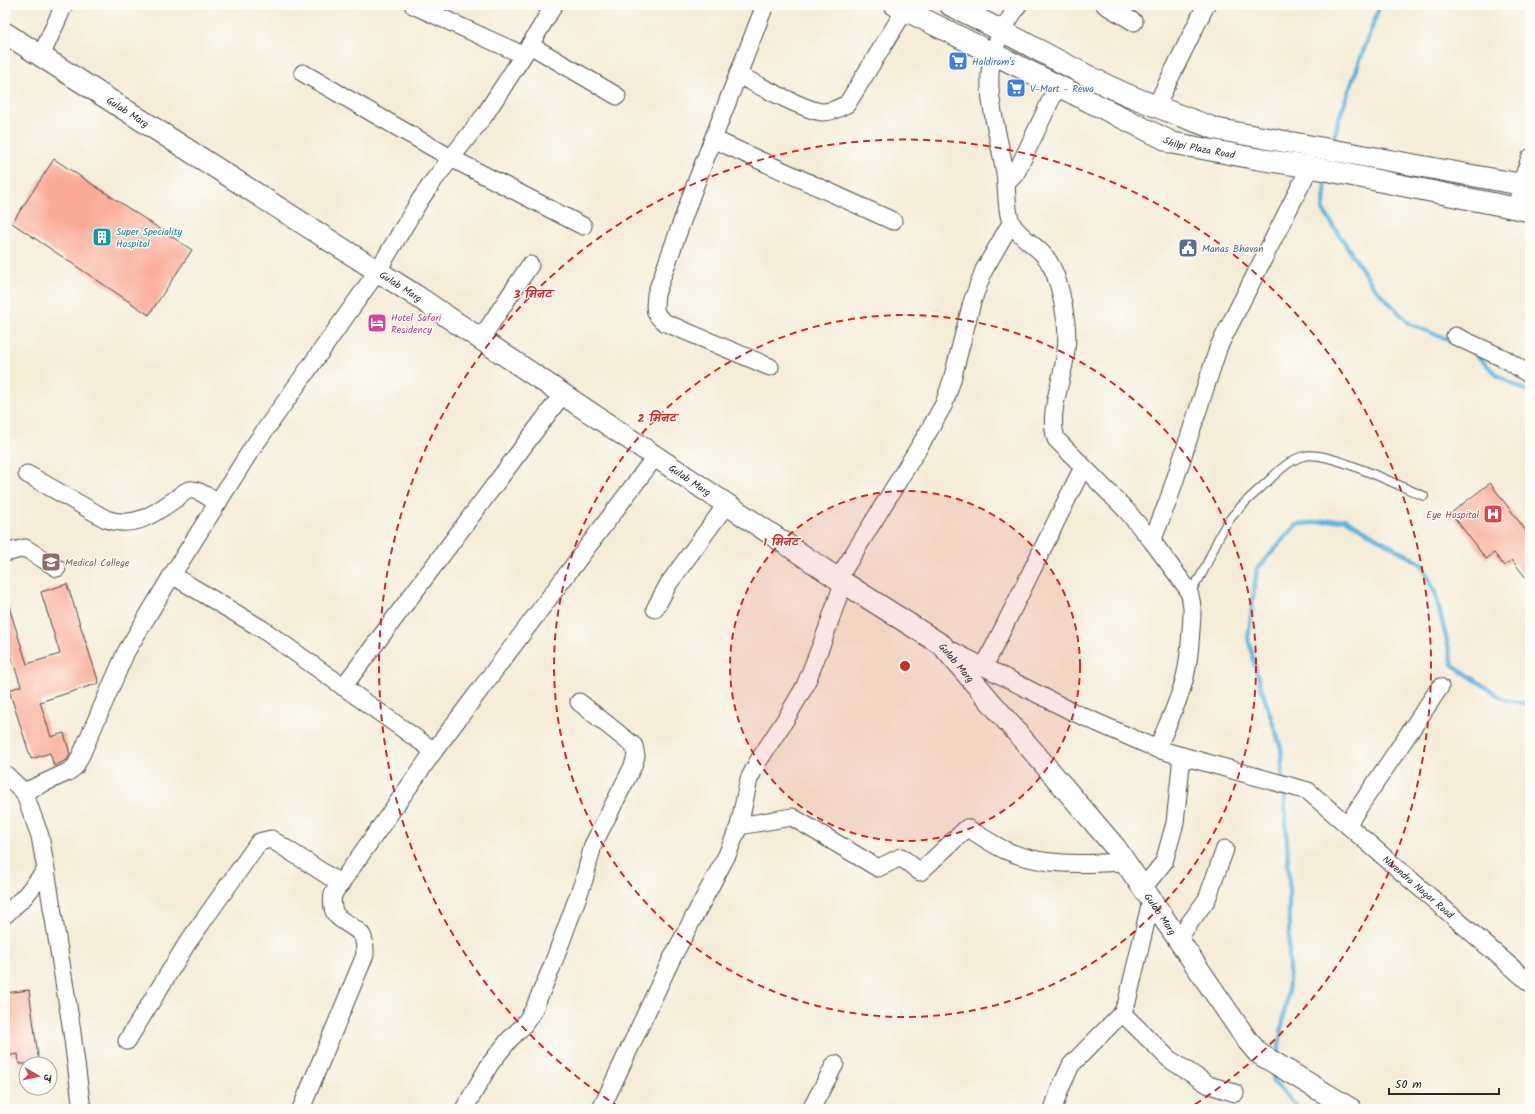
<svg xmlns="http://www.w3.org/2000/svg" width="1535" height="1114" font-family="Kalam,'Playpen Sans Deva',sans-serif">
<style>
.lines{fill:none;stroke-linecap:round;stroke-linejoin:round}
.stream{stroke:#61b6de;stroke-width:4.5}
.building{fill:#f9ab96}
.service-casing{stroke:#494845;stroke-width:10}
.minor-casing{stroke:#494845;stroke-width:19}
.tertiary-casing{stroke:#494845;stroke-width:23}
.service{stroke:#fff;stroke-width:8}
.minor{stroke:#fff;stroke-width:17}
.tertiary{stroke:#fff;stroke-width:21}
.ring{fill:none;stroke:#d62828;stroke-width:2;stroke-dasharray:7 5}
.labels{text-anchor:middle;stroke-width:3;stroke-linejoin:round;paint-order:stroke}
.shop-label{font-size:10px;fill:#366cbe;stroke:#fdfcf7;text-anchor:start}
.street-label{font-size:10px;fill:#2b2b2b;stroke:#fdfcf7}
.culture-label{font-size:10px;fill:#0d838f;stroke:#fdfcf7;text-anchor:start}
.service-label{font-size:10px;fill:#4e5e75;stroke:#fdfcf7;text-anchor:start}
.hotel-label{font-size:10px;fill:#b23c85;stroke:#fdfcf7;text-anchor:start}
.health-label{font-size:10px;fill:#be3a42;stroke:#fdfcf7;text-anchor:end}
.education-label{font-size:10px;fill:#785e54;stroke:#fdfcf7;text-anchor:start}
.centre{fill:#d62828;stroke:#fdfcf7;stroke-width:2}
.ring-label{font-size:12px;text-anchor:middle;font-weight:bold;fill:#d62828;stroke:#fdfcf7;stroke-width:3;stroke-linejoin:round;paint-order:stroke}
</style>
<rect width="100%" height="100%" fill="#fdfcf7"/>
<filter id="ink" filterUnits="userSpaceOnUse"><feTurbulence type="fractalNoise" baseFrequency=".025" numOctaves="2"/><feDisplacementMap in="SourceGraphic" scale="8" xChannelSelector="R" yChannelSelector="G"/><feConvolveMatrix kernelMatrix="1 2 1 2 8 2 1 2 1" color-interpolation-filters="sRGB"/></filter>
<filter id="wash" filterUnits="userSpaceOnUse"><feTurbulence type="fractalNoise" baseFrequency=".012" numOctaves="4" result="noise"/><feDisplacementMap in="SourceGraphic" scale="16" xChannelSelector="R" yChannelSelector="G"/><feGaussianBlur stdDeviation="0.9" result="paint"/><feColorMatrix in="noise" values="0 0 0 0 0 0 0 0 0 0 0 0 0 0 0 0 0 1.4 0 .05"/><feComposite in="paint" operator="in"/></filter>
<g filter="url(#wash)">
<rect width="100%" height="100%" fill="#f5ecd8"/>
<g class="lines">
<g class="stream">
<path d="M1333,145L1338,121L1380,5"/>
<path d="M1327,175L1323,210L1373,286L1410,324L1453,342"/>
<path d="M1472,351L1498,376L1530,393"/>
<path d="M1283,781L1281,748L1258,678L1248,638L1257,569L1296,525L1345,519L1422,564L1435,593L1453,665L1505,700L1530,704"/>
<path d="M1277,1058L1289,984V881L1284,788"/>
<path d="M1275,1069L1273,1081L1299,1109"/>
</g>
</g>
<g id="blocks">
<g class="building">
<path d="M54,159L192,250L149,315L12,223Z"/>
<path d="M1490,483L1530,536V583L1512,560L1504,566L1494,553L1486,559L1451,513Z"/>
<path d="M67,584L99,683L40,702L51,737L64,733L70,754L67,760L54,766L50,753L31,759L9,690L21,686L5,637V605L8,604L27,664L60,654L41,592Z"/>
<path d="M29,990L39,1064H19L18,1054L5,1056V993Z"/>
</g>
</g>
</g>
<g filter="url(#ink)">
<use href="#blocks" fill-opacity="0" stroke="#494845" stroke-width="1"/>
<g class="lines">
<g class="service-casing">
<path id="service" d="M1189,592C1207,573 1212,545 1227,523C1237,508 1252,496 1265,484C1277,473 1288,460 1304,456C1328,450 1399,486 1424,496"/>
</g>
<g class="minor-casing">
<g id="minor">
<path d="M413,5L523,55"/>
<path d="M765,5L694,188L656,294C655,308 652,314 666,323L770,367"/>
<path d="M1018,5C1009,20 998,36 993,53C983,92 999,134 1005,173C1007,186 1006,213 1012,224C1019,236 1032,243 1042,253C1058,269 1063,301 1066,323C1067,331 1067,342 1066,350C1064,379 1047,411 1056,439L1126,510L1152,541L1187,588C1194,602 1192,615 1191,630C1190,646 1189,661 1185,677C1179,702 1167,725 1157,749"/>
<path d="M1105,5L1134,22"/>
<path d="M530,45L617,96"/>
<path d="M41,56L64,5"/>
<path d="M303,73L451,158L583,226"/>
<path d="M738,75C755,83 807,112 823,112C832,112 839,108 847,104L905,10"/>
<path d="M1156,106L1206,5"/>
<path d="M713,139L893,221"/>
<path d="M1006,184L1016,173L1058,85"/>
<path d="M1517,208L1521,184L1530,158"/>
<path d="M1455,336L1505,359L1530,375"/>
<path d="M480,340L530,265"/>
<path d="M27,474L106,519C135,529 154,514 177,498C182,494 187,489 193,490C202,491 210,499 218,503"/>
<path d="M1152,541L1168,501L1219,346L1310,167"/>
<path d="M5,553L25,548L57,568"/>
<path d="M172,575L262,629L434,751"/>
<path d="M838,579L927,434L944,404L952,380L972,302L984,270L1011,223"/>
<path d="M655,609L669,583L726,505"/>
<path id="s1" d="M947,648L1073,712L1157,749L1308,791L1530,983"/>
<path d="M984,667L1083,467"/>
<path d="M343,687L562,395"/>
<path d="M5,774L24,792L40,836L46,870L25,896L5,915"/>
<path d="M24,792L68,772L75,767L82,753L126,652L172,575L251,450L377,272L420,200L434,180L484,116L530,45L554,5"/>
<path d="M1347,825L1440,687"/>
<path d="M739,826L792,817L878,868L901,857L920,872L967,828C980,835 993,845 1007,851C1045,867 1085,864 1125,862"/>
<path d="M46,870L71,1025L82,1109"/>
<path d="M1143,888L1164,862L1175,823L1182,756"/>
<path d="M1178,939L1207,899L1225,849"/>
<path d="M1122,1013L1169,1059L1209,1085L1235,1093"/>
<path d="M127,1041L186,945L259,842L271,839L341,884"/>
<path d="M301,1109L365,955C365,948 365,939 361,934C346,918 329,923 333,894L434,751L655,457"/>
<path d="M464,1109L490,1064L509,1040L523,1026L533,1011L551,969L584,880L593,845L633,766L636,756L634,746L579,702"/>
<path d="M601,1109L672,958L727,855L739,826L749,779L759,760L787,717L805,686L824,638L843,583"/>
<path d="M811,1109L835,1064"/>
<path d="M1053,1109L1060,1089L1071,1065L1122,1013L1127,1002L1151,901"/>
</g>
</g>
<g class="tertiary-casing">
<g id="tertiary">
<path id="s2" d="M895,5L1173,143L1258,159L1310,167L1530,211"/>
<path d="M950,5C1003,30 1053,59 1106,85C1141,102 1179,115 1216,129L1530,186"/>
<path id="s3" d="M5,33L415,295L838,579L942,645L1115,847L1247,1040L1258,1053L1351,1109"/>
</g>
</g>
<use href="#service" class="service"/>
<use href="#minor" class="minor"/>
<use href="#tertiary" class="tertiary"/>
</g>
</g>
<circle cx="905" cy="666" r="175" fill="#d62828" fill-opacity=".12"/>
<g class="ring">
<circle cx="905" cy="666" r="175"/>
<circle cx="905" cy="666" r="351"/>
<path d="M619 1107A526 526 0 1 1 1191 1107"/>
</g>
<defs>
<g id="supermarket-square" transform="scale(1)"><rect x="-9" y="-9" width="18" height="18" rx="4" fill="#3f7fe0" stroke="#fdfcf7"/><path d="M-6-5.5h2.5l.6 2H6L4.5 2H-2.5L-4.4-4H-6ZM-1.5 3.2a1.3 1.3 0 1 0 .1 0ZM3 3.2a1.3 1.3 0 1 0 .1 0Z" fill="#fff"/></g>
<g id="building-square" transform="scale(1)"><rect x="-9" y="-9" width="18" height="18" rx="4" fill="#0f9aa8" stroke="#fdfcf7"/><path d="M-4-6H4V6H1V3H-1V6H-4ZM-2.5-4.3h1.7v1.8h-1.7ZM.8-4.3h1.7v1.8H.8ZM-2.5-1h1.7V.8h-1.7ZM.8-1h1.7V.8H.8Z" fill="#fff"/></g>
<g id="civic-square" transform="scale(1)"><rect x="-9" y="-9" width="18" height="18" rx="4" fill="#5c6f8a" stroke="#fdfcf7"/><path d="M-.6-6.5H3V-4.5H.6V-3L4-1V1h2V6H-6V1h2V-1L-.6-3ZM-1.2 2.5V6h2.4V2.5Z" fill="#fff"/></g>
<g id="hotel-square" transform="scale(1)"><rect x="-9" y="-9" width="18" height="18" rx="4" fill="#d1479c" stroke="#fdfcf7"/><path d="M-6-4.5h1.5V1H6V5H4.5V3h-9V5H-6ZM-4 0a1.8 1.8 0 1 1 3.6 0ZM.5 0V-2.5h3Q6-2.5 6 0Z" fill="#fff"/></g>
<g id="hospital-square" transform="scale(1)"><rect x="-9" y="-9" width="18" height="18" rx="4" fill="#e0444e" stroke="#fdfcf7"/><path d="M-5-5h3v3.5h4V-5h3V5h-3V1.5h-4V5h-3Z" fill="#fff"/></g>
<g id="university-square" transform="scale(1)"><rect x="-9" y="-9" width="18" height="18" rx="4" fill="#8d6e63" stroke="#fdfcf7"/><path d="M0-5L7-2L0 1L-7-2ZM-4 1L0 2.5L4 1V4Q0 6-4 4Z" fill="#fff"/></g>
</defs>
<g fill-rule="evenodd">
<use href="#supermarket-square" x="958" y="61"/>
<use href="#supermarket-square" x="1016" y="88"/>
<use href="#building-square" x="102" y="237"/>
<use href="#civic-square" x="1188" y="248"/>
<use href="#hotel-square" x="377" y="323"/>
<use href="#hospital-square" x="1493" y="514"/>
<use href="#university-square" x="51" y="562"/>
</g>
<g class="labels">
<g class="shop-label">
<text x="972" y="65">Haldiram's</text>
<text x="1030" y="92">V-Mart - Rewa</text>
</g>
<g class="street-label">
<text dy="4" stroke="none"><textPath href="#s3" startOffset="146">Gulab Marg</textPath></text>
<text dy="4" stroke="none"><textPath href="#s2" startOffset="337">Shilpi Plaza Road</textPath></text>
<text dy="4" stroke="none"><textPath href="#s3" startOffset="470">Gulab Marg</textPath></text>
<text dy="4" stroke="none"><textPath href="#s3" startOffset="818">Gulab Marg</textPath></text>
<text dy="4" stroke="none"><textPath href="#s3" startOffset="1142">Gulab Marg</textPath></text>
<text dy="4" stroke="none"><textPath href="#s1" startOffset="536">Narendra Nagar Road</textPath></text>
<text dy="4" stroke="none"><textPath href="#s3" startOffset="1466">Gulab Marg</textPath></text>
</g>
<g class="culture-label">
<text x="116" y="235">Super Speciality<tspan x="116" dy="12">Hospital</tspan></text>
</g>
<g class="service-label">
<text x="1202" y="252">Manas Bhavan</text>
</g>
<g class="hotel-label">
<text x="391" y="321">Hotel Safari<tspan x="391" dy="12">Residency</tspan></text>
</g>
<g class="health-label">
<text x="1479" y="518">Eye Hospital</text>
</g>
<g class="education-label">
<text x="65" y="566">Medical College</text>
</g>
</g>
<circle cx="905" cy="666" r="6" class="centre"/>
<g class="ring-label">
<text x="533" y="298">3 मिनट</text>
<text x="657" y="422">2 मिनट</text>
<text x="781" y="546">1 मिनट</text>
</g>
<rect width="1535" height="1114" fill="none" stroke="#fdfcf7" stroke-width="20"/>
<g transform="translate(38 1076) rotate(99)"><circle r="19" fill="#fdfcf7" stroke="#a9a8a5"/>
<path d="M0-3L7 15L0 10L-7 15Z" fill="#d1495b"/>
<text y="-6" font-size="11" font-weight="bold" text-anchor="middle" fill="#2b2b2b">उ</text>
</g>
<path d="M1389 1088v6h110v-6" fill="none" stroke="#2b2b2b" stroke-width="2"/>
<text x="1395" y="1088" font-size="12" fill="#2b2b2b" stroke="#fdfcf7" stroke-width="3" paint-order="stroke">50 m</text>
</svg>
